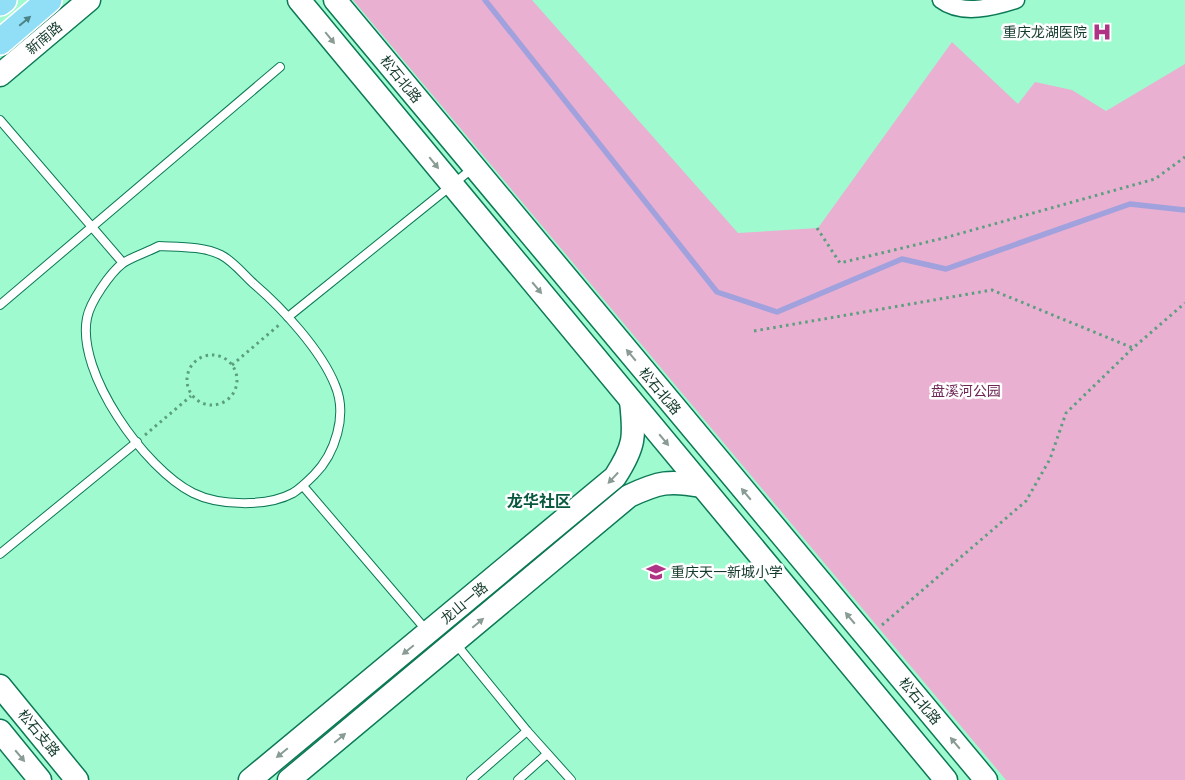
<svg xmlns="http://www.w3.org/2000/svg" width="1185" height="780" font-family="Karla,'Noto Sans SC',sans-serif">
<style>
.green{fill:#eab0d1}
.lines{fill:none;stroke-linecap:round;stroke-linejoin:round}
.stream{stroke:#a0a1dd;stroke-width:5.5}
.lane-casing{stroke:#0c7855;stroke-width:10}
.street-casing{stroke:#0c7855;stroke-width:19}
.secondary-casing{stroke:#0c7855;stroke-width:25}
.primary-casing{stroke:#fff;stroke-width:28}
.path{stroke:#5c9e80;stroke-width:3;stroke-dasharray:2.5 4;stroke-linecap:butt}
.lane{stroke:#fff;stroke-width:8}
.street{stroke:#fff;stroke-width:16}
.secondary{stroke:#fff;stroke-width:22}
.primary{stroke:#91def7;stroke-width:25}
.oneway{fill:#4c8486}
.oneway2{fill:#899c94}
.labels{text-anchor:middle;stroke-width:5;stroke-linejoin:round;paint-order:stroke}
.poi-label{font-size:14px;fill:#133a2a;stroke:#fff;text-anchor:end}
.street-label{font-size:14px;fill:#133a2a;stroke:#fff}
.park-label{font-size:14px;fill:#6e2755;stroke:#fff}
.quarter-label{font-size:16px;font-weight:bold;fill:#09593e;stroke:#fff}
</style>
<rect width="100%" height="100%" fill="#9ffad0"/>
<path class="green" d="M353,0H532L738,233L818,228L952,42L1018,104L1035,82L1072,90L1106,111L1185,64V780H1006Z"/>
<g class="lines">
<path class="stream" d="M485,0L717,292L777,312L902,259L946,269L1130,204L1185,210"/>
<g class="lane-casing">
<g id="lane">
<path d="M0,120L123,263"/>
<path d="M159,246C179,247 203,246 221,255C233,261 244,275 254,284C282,308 321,350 335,385C348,415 335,454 314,475C307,482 301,488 293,493C267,507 219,506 193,493C145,469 76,373 87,318C90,302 110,273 123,263C134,256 148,252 159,246Z"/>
<path d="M0,305L280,67"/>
<path d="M288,317L473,168"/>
<path d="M303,486L427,631"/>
<path d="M0,554L137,442"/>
<path d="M456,644L527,731L571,780"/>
<path d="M471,780L527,731"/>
<path d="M518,780L547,754"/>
</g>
</g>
<g class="street-casing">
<path id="street" d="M941,0C962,16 994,7 1016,0"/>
</g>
<g class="secondary-casing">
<g id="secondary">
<path d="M299,0L946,780"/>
<path d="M335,0L986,780"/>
<path d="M0,75L89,0"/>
<path d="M0,686L77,780"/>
<path d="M0,731L40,780"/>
<path d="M250,780L615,477C635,446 635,437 631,401"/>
<path d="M289,780L629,496C659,482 669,480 702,486"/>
</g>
</g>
<g class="primary-casing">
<g id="primary">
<path d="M0,3L4,0"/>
<path d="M0,42L49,0"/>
</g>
</g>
<g class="path">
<path d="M817,228L840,263L944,238L1155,179L1185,157"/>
<path d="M754,331L992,290L1133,348"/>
<circle cx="212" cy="380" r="25"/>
<path d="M232,365L279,325"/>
<path d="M145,435L191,396"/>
<path d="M882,625L1026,501L1050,459L1066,413L1133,348L1185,303"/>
</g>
<use href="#lane" class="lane"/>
<use href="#street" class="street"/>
<use href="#secondary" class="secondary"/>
<use href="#primary" class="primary"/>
</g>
<defs><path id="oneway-solid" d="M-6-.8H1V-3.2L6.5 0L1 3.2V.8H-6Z" transform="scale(1.25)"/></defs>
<use class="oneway" href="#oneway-solid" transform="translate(25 21) rotate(-40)"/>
<g class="oneway2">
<use href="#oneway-solid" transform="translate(330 38) rotate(51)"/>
<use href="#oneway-solid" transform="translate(434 163) rotate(51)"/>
<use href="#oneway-solid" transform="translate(537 288) rotate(50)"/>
<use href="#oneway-solid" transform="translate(631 355) rotate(-130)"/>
<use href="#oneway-solid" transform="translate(664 440) rotate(50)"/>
<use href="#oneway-solid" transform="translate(613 478) rotate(133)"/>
<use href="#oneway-solid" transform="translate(746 494) rotate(-130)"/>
<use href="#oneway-solid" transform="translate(850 618) rotate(-130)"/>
<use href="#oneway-solid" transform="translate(478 623) rotate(-40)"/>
<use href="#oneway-solid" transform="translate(408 650) rotate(141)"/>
<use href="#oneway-solid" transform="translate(340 738) rotate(-40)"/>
<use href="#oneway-solid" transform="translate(955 743) rotate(-130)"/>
<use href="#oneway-solid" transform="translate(282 753) rotate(141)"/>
<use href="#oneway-solid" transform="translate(20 756) rotate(50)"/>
</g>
<defs>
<g id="hospital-bare" transform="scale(1.5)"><path d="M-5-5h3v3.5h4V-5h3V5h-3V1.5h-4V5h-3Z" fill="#af3486" stroke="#fff" stroke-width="2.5" paint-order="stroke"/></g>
<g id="school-bare" transform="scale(1.5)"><path d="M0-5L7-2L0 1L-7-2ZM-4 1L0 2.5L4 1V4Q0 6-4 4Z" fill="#af3486" stroke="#fff" stroke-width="2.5" paint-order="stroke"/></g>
</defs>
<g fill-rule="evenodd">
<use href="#hospital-bare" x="1102" y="32"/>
<use href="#school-bare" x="656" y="572"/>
</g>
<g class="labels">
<g class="poi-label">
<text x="1087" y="37">重庆龙湖医院</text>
<text x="671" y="577" text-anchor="start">重庆天一新城小学</text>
</g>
<g class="street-label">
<text transform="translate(44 38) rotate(-40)" y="5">新南路</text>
<text transform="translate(401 79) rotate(51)" y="5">松石北路</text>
<text transform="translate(660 391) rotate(50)" y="5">松石北路</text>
<text transform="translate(464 603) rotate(-40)" y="5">龙山一路</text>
<text transform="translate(920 701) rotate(50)" y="5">松石北路</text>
<text transform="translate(39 733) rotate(50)" y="5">松石支路</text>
</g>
<g class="park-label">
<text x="966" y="396">盘溪河公园</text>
</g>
<g class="quarter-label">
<text x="539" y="507">龙华社区</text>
</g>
</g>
</svg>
